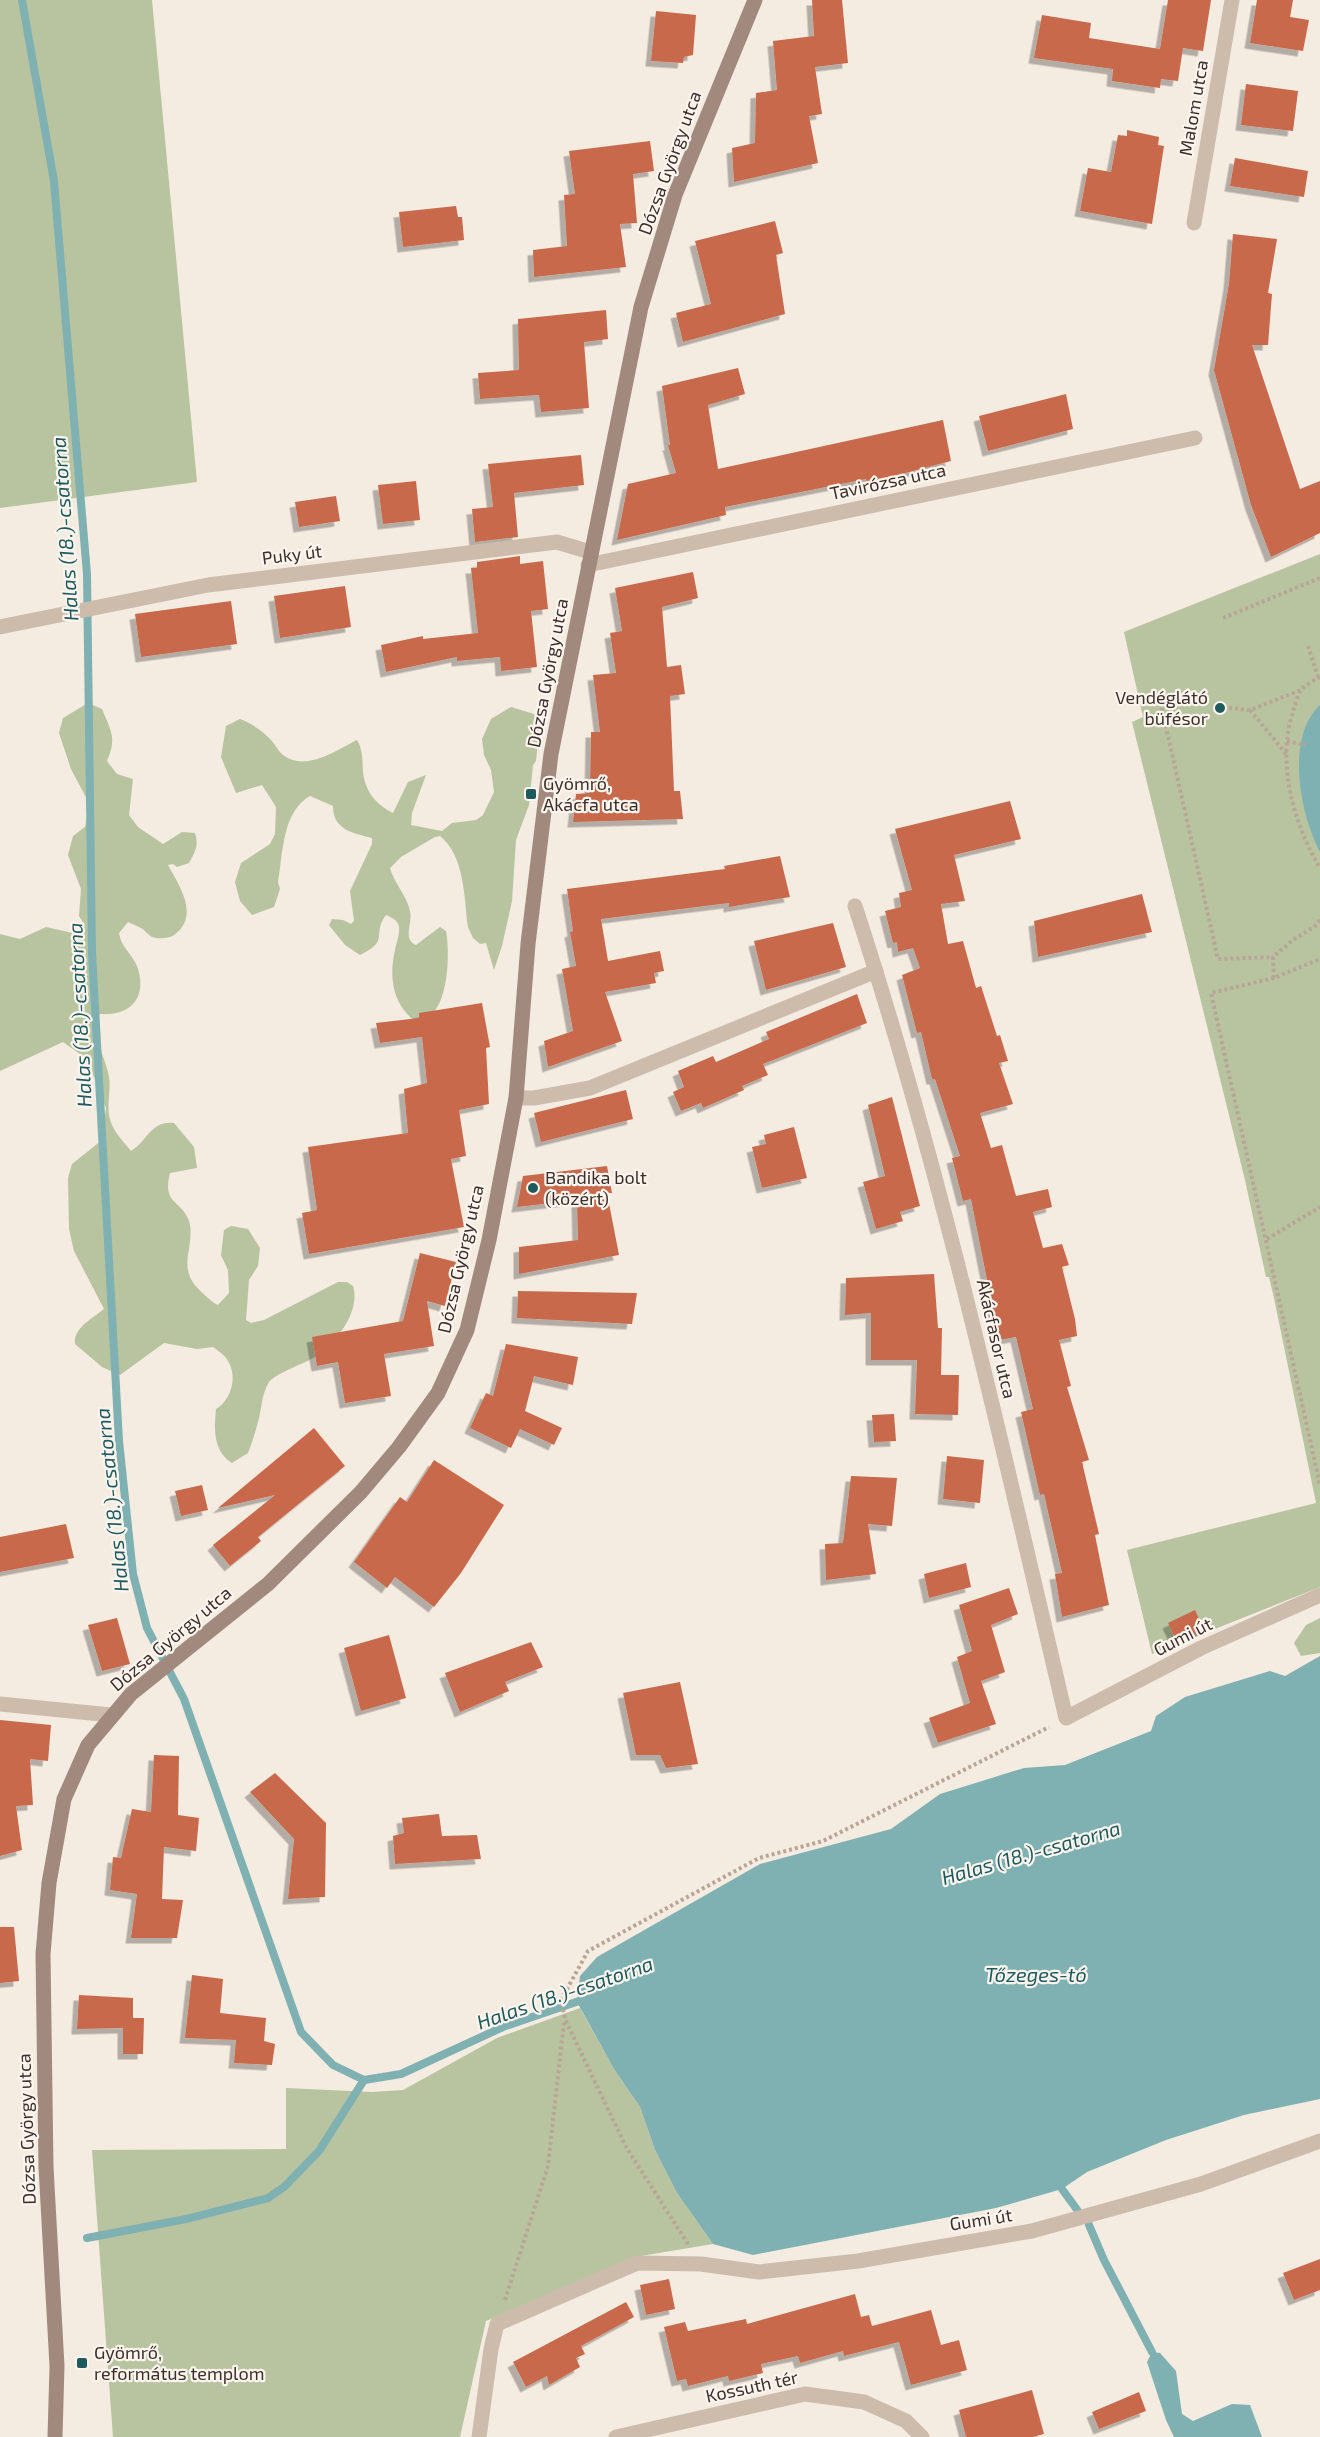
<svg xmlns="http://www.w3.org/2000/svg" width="1320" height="2437" font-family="'Exo 2',sans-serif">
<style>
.green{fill:#b8c4a0}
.water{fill:#7fb0b2}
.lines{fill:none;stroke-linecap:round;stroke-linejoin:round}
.stream{stroke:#7fb0b2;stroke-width:8}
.building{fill:#c8694b;filter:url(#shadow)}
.path{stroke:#b9a596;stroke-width:4;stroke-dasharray:3 3;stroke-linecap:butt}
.street{stroke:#cdbbac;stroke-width:15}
.secondary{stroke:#a18a7d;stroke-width:15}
.poi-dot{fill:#1f5a5e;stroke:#fbf5ee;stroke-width:2}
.labels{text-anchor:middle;stroke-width:4.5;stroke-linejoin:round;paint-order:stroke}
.street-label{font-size:18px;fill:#3b302b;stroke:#fbf5ee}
.poi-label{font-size:18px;fill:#3b302b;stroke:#fbf5ee;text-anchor:start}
.water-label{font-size:20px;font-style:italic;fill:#1f5a5e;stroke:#fbf5ee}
</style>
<defs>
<filter id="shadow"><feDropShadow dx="-5.5" dy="5.5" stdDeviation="0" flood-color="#0004"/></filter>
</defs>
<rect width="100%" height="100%" fill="#f4ebe1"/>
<g class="green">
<path d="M0,0H152L197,482L0,508Z"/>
<path d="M1320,554V1587L1152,1654L1127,1550L1316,1503L1274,1298L1269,1277H1266L1245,1180L1132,722L1143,717L1124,632Z"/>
<path d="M88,703L102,709C111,731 117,738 107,761L117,774L133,779L129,815L138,827L163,844L182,832L195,833C199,846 195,852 189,863L177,867L173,864L168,865C180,887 200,916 174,935C169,939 158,939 152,937C148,935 145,930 141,928C137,926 132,924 128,922L119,933C121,947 132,954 137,966C148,997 131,1016 100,1014C89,1032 106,1058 109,1077C111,1090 107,1103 109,1115C111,1129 122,1140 131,1151C148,1141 150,1121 174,1123L194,1147L197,1168L170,1173C162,1205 181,1199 189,1221C192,1230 190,1240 189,1249C183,1278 194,1286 214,1303L218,1305L229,1293L228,1270L221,1255L224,1230L231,1226L248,1229L260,1248L258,1266L249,1280L246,1320L251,1323L264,1320L338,1282H347L353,1286C361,1312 335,1345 313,1358C303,1364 275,1374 269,1382C261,1395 262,1409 258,1422C255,1433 252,1443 248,1453L232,1463C213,1451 214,1429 216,1409C231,1400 238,1377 228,1361C225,1355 218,1351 213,1347L197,1349L164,1343L120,1375L102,1367L75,1344C73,1328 93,1318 104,1309L74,1251L69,1229L68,1178L72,1164L102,1140L106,1108L90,1067L80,1054L63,1042L0,1071V934L20,939L46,927L77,934L83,931L84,924L79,916L81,889L68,855L73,836L85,827L90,805L71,769L59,733L63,718Z"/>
<path d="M511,707L534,714L539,730L536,761L533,765L529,805L516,840L512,901L502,946L494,970L486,943L480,944L473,938L468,927C464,898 465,856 440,836L435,837L401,857L390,868C394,883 407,896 410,911C413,923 402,939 416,945L440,927L446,931C450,952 449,1008 426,1018C422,1020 416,1019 412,1019C392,1001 389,976 395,950C396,944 400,934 399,927C399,921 391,917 386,915C371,935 391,940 360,955L345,945L329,925L332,919L343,920L351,924L354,921L350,891L372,844V838C353,833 333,830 333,806L310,796C282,812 283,853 278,882L280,889L274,907L252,915L240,901L235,882L241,863L270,844L275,834L276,807L262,785L236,793L221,757L226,726L240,719C251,723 263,731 271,740C275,744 278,751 283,755C306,772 335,751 357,740C366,756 360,766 365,782C369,796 380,807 393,813L408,782L426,775L412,813L411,825L442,831L452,823L476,820L483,815L494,792L491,770L484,755L482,739L491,719Z"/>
<path d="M1320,1618V1653L1301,1656L1294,1643L1306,1625Z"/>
<path d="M580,2008L614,2069L640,2107L655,2150L677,2193L713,2244L635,2257L486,2321L460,2437H113L92,2150L286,2149V2088L372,2092L403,2090L497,2038Z"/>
</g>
<g class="water">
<path d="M1320,705V852C1300,815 1285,737 1320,705Z"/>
<path d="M1320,1656V2099L1244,2115L1166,2140L1087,2172L1062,2189L996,2208L753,2255L713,2244L677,2193L655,2150L640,2107L614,2069L577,2002L580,1976L597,1957L760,1864L891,1829L940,1794L1024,1768L1065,1765L1151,1731L1156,1716L1185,1697L1270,1671L1285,1676Z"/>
<path d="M1152,2352L1160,2353L1176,2371L1182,2414L1193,2421L1232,2404L1250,2405L1262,2437H1174L1166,2420L1147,2362Z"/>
</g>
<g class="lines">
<g class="stream">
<path d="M22,0L54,181L87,574L92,953L119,1441L133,1574L147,1628L184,1699L301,2032L333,2065L364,2080L401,2074L503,2027L585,1999"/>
<path d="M1062,2189L1078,2211"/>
<path d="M1089,2225L1104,2260L1152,2352"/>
<path d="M87,2238L186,2219L268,2198L284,2187L319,2151L364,2080"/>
</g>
</g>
<g class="building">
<path d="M812,0H842L848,63L815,67L822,114L809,116L818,163L734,182L732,148L755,143L756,93L777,90L773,41L814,36Z"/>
<path d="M1168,0H1211L1203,51L1183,48L1178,81L1161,79L1160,88L1112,81L1113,69L1034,58L1042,15L1091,23L1089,38L1160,49Z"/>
<path d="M1257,0H1293L1290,17L1309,20L1303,51L1250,43Z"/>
<path d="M656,11L696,15L693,55L684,57L683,63L651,61Z"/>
<path d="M1246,84L1298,91L1293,131L1241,125Z"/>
<path d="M1127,130L1159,137L1158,145L1164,146L1152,224L1080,211L1088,168L1111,172L1118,135L1127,136Z"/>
<path d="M650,141L654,171L633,174L637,223L620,224L626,267L534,277L533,250L567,246L564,195L575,194L569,151Z"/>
<path d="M1235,158L1308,171L1304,197L1230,186Z"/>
<path d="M456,206L458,217H462L464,240L403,247L399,212Z"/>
<path d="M775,221L783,253L776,255L785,314L683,342L676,313L711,304L695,241Z"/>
<path d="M1233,234L1277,239L1268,293L1272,294L1268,345H1252L1300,489L1320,481V533L1271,557L1251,505L1214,370L1229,284Z"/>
<path d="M606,310L608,339L584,342L589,408L541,412L539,395L480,399L478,373L519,370L518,319Z"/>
<path d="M738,368L745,394L708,405L718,469L943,420L951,461L867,483L866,479L725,507L726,515L617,540L628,484L676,473L668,445H670L662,386Z"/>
<path d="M1066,394L1073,429L988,451L979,416Z"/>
<path d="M581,455L584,485L514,493L518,537L475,542L472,509L493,507L488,464Z"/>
<path d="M416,481L420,520L383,524L378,485Z"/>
<path d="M336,496L340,521L299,527L295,502Z"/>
<path d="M520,556V564L543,561L548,609L531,611L537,667L501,671L500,657L457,661V657L386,672L381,645L423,636V639L478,633L471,568H477V562Z"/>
<path d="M693,572L698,598L662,607L667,667L681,665L685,694L670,696L674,791H680L683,819L573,822L576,794L590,793L591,732H600L593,675L616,673L610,633L622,631L615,588Z"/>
<path d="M345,586L351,627L280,638L274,596Z"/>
<path d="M231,601L237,644L141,657L135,614Z"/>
<path d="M1010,801L1021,839L954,855L965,901L941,904L948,944L963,941L976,988L981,986L997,1036L1000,1035L1008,1061L999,1063L1013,1104L980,1113L991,1148L1002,1145L1016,1196L1048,1189L1052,1207L1033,1212L1043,1248L1062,1244L1069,1265L1062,1267L1075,1319L1077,1336L1059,1340L1071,1386L1067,1387L1089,1460L1082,1462L1099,1534L1095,1535L1109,1605L1062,1617L1055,1574L1062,1573L1044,1494L1040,1495L1021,1412L1033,1409L1016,1337L999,1340L971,1199L963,1201L952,1158L960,1156L935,1079H932L921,1032L917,1033L902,975L920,968L913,948L898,952L897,942L893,943L885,911L901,907L899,893L912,890L895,829Z"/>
<path d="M780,856L790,897L729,907V903L601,919L608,961L660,951L664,971L654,973L656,983L605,992L622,1041L548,1067L544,1041L573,1031L562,969L576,966L570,932L573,931L567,889L725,869L724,866Z"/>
<path d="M1142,894L1152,932L1038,957L1034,921Z"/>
<path d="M833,923L846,967L766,990L754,941Z"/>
<path d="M857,994L867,1023L763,1064L768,1075L742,1086L744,1090L703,1108L701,1103L681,1111L673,1092L684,1087L678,1071L713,1056L716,1062L769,1039L766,1032Z"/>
<path d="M482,1003L490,1047L486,1048L489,1104L459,1110L466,1156L451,1159L464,1227L309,1254L302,1213L317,1210L308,1147L408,1133L404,1089L427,1083L422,1037L380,1043L376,1023L419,1018V1013Z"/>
<path d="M626,1090L633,1119L541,1142L534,1113Z"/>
<path d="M892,1097L920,1206L900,1212L903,1221L876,1229L863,1182L885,1176L868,1105Z"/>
<path d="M794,1127L807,1178L762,1188L752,1147L766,1144L764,1135Z"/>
<path d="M607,1166L612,1193H607L619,1255L519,1274V1247L578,1240L577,1200L517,1207L523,1176Z"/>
<path d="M420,1253L456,1262L445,1306L427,1301L434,1346L384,1354L391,1396L345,1403L338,1362L317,1366L312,1337L403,1321Z"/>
<path d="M934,1274L938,1328H942L941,1375H959L958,1415L915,1414L917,1360H871V1313L845,1315L846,1278Z"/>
<path d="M518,1291L637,1293L632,1324L517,1318Z"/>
<path d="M506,1344L578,1357L573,1385L534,1376L525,1411L562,1428L554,1445L520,1429L511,1448L470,1428L486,1393L493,1396Z"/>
<path d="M894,1414L896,1441L874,1442L872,1415Z"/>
<path d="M314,1428L345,1466L258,1537L261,1541L230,1566L213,1545L275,1495L218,1508Z"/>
<path d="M947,1456L984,1460L980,1503L943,1499Z"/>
<path d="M434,1460L504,1505L461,1573L434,1607L395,1577L387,1588L354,1562L400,1497L407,1502Z"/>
<path d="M851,1476L897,1478L892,1526L868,1524L876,1574L826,1580L825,1544L843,1543Z"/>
<path d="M202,1485L208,1510L181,1516L175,1491Z"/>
<path d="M66,1524L74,1558L0,1572V1537Z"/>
<path d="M966,1563L971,1587L929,1598L924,1574Z"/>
<path d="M1009,1588L1018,1614L991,1625L1005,1672L981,1681L996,1724L938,1743L929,1718L970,1703L957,1657L972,1651L959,1605Z"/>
<path d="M1195,1610L1204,1630L1177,1642L1168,1623Z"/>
<path d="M117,1618L130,1664L102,1671L88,1625Z"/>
<path d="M389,1635L406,1698L361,1711L344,1648Z"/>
<path d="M531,1642L543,1667L505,1682L509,1691L460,1712L445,1673Z"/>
<path d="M680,1682L698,1764L666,1768L660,1755H636L623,1693Z"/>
<path d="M0,1720L51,1725L48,1761L30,1759L33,1805L16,1806L22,1850L0,1856Z"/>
<path d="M154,1755L179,1756L178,1815L199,1818L196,1851L164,1847L162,1899L183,1900L177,1938H131L137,1894L110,1890L113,1857L121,1858L132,1809L151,1812Z"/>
<path d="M275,1773L326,1823L325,1897L288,1899L294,1839L250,1792Z"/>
<path d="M439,1814L442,1836L477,1835L481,1859L395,1864L393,1836L404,1833L402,1818Z"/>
<path d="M0,1927H14L19,1981L0,1983Z"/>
<path d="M192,1975L223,1979L220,2013L266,2018L264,2041L275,2044L272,2065L234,2063L236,2040L185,2038Z"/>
<path d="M79,1995L133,1998V2018H144L143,2054H123V2028L77,2029Z"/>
<path d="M1320,2259V2290L1294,2300L1283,2273Z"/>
<path d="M669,2279L675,2309L646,2315L640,2285Z"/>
<path d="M855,2294L861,2317L869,2315L872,2326L931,2310L941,2345L959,2340L967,2370L911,2385L899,2342L844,2356L843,2351L800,2363L798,2356L761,2364L763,2373L729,2381L728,2376L688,2386L686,2379L677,2381L664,2327L685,2322L688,2331L746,2319L747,2324Z"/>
<path d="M626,2302L634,2317L581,2346L585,2354L576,2358L580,2367L549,2385L547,2376L526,2387L513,2362Z"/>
<path d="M1032,2390L1044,2434L1032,2437H966L959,2410Z"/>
<path d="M1139,2392L1146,2411L1099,2429L1092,2412Z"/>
</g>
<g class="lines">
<g class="path">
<path d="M1223,618L1320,578"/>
<path d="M1308,646L1318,677"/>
<path d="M1320,677C1314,680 1305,685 1301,690C1297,696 1295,705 1293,712C1276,762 1294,825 1320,868"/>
<path d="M1159,696L1218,959L1273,957"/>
<path d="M1229,708L1250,710L1301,690"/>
<path d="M1250,710L1287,755"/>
<path d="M1287,741L1306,745"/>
<path d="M1320,920L1314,927L1293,940L1273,957L1274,978L1320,959"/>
<path d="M1274,978L1211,993L1320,1485"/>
<path d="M1267,1239L1320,1207"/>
<path d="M688,2244L626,2147L565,2019L561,2000L588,1951L759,1858L823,1841L1049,1727"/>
<path d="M505,2300L548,2166L564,2022"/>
</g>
<g class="street">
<path d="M1194,223L1232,0"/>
<path d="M588,565L1195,438"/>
<path d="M0,627L208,585L557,542L590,552"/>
<path d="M855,906C942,1172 1002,1446 1066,1718L1201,1648L1320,1595"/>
<path d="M516,1098H534L590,1088L876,971"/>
<path d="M0,1704L111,1715"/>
<path d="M479,2437L491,2349L497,2324L637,2263L701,2264L759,2272L858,2261L1032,2231L1201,2184L1320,2141"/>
<path d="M616,2437L805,2394L864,2402L906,2421L922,2437"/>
</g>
<path class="secondary" d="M55,2437L57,2366L46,2167L43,1954L49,1883L64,1799L88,1745L131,1694L268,1584L361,1492L399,1447L438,1393L467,1330L489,1240L516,1098L528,944L551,754L641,307L675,195L755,0"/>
</g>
<g class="poi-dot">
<circle cx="1220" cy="708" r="6"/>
<rect x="525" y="788" width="12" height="12" rx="3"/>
<circle cx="533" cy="1188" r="6"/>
<rect x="76" y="2357" width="12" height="12" rx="3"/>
</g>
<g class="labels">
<g class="street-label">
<text transform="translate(1194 108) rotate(-80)" y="6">Malom utca</text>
<text transform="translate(670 163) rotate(-70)" y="6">Dózsa György utca</text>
<text transform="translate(888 482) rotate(-12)" y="6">Tavirózsa utca</text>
<text transform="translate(292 555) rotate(-7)" y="6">Puky út</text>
<text transform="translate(548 673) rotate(-79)" y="6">Dózsa György utca</text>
<text transform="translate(461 1259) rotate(-77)" y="6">Dózsa György utca</text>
<text transform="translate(996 1339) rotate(77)" y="6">Akácfasor utca</text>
<text transform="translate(1183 1637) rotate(-27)" y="6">Gumi út</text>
<text transform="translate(171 1639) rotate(-40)" y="6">Dózsa György utca</text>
<text transform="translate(27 2129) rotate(-92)" y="6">Dózsa György utca</text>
<text transform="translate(981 2220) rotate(-9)" y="6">Gumi út</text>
<text transform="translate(752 2387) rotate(-12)" y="6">Kossuth tér</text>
</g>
<g class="poi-label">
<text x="1208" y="704" text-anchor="end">Vendéglátó<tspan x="1208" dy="21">büfésor</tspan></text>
<text x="543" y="790">Gyömrő,<tspan x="543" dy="21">Akácfa utca</tspan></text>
<text x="545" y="1184">Bandika bolt<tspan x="545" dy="21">(közért)</tspan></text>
<text x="94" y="2359">Gyömrő,<tspan x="94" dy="21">református templom</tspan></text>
</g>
<g class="water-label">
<text transform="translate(65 529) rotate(-94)" y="7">Halas (18.)-csatorna</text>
<text transform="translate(80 1015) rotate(-93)" y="7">Halas (18.)-csatorna</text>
<text transform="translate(112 1500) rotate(-96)" y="7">Halas (18.)-csatorna</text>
<text transform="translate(1031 1853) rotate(-16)" y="7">Halas (18.)-csatorna</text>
<text x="1036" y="1982">Tőzeges-tó</text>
<text transform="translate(565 1993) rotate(-19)" y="7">Halas (18.)-csatorna</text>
</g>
</g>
</svg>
